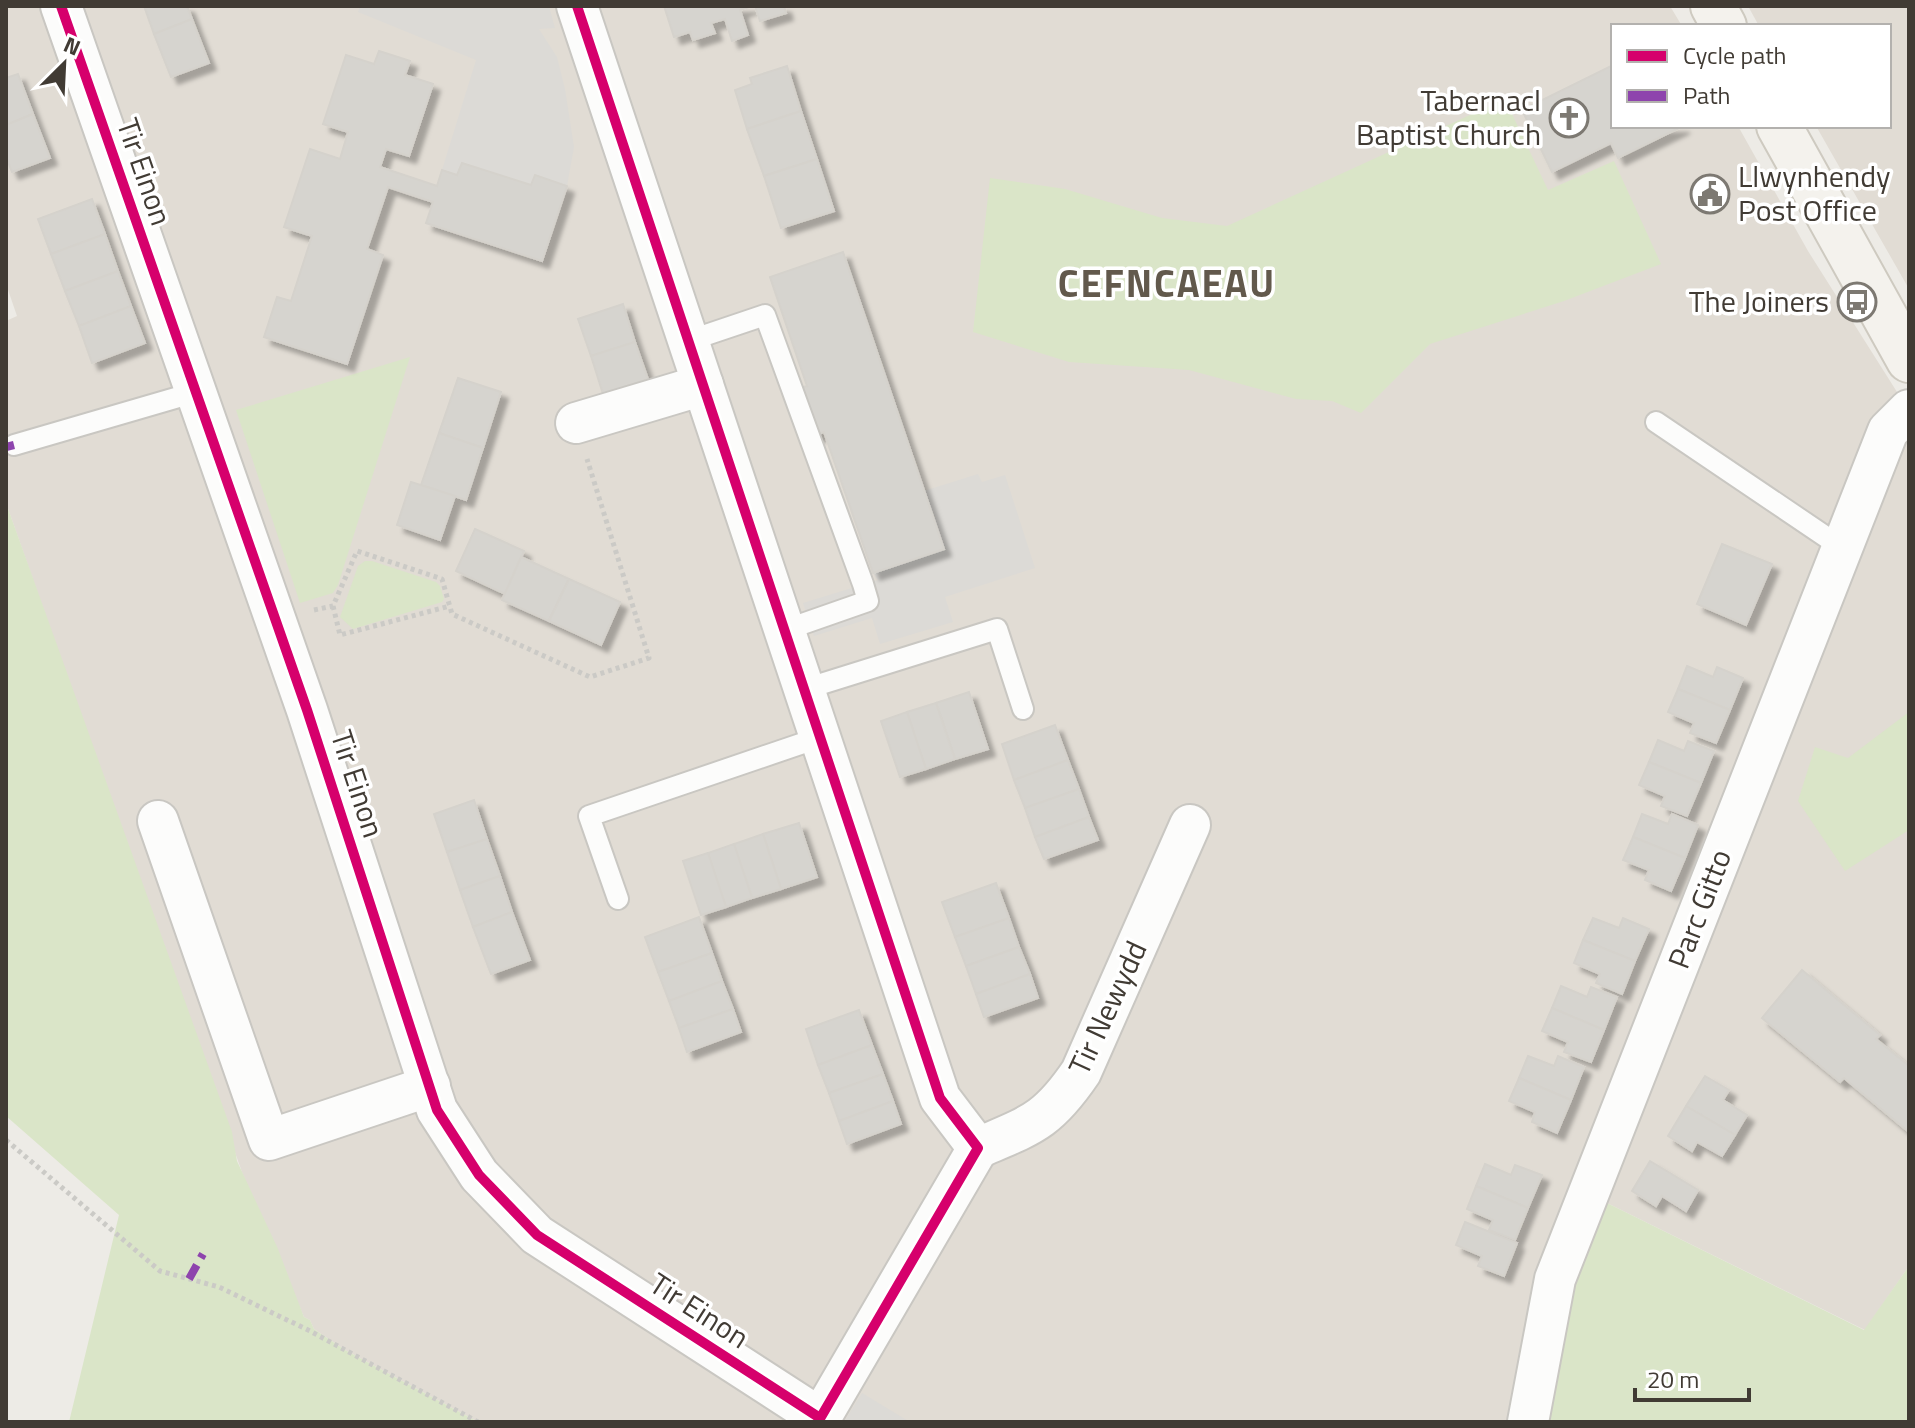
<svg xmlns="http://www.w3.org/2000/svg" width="1915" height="1428" font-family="'Titillium Web',sans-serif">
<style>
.residential{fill:#e1dcd4}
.green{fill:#dae5c8}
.parking{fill:#dcdad6}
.building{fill:#d6d4cf;stroke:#d5d2cc;stroke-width:2;filter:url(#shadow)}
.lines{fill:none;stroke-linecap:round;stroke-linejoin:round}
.service-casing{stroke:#c9c7c2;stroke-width:24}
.minor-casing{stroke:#c9c7c2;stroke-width:44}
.secondary-casing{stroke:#cecac0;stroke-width:48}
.path{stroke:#cbcac6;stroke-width:5;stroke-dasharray:4 4;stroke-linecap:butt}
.service{stroke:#fcfcfb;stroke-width:20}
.minor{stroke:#fcfcfb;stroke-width:40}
.secondary{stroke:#f4f2ed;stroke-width:44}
.quiet{stroke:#8e44ad;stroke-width:8;stroke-dasharray:16 8;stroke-linecap:butt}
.cycleway-casing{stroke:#fff;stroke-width:15}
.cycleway{stroke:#d6006c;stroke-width:10}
.labels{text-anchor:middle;stroke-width:7;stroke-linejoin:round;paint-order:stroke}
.poi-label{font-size:30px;fill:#413b34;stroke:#fff;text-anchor:end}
.street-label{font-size:30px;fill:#413b34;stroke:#fff}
.district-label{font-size:38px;font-weight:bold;letter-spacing:2px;fill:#62594c;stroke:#fff}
</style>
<defs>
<filter id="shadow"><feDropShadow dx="7" dy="7" stdDeviation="2" flood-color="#0004"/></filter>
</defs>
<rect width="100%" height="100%" fill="#edebe6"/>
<g class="residential">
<path d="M6,6H1670L1682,26H1613V126H1738L1808,251L1909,411V1266L1865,1330L1607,1203L1575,1287L1547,1422H478L345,1350L314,1329L310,1320L304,1317L243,1175L6,503V321L17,316L6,284Z"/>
<path d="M1748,6H1909V289L1816,126H1889V26H1759Z"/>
</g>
<g class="green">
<path d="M1505,99L1548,190L1614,161L1661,264L1564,301L1430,344L1361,413L1332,401L1296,399L1189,370L1069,362L973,332L990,178L1065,189L1162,218L1227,226Z"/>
<path d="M410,357L338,585L333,593L300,603L236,410Z"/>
<path d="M6,503L232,1132L237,1161L278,1249L304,1317L310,1320L314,1329L345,1350L478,1422H69L119,1215L6,1116Z"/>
<path d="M365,561H372L436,582L440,586L444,599L442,602L353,629L340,617L358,566Z"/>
<path d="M1909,712V830L1845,871L1798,801L1815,747L1848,758Z"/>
<path d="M1607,1203L1864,1330L1909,1266V1422H1547L1575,1287Z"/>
</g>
<g class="parking">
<path d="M360,6H549L555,28L539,29L557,57L565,89L574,147L567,186L535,175L531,185L462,163L457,175L442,170L476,60L358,12Z"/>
<path d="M978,474L982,482L1005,475L1035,568L945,597L953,622L880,644L872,618L814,636L803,603L878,580L873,573L944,550L924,491Z"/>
<path d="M862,1393L910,1422H844Z"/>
</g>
<g class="building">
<path d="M144,6H187L192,19L154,34Z"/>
<path d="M664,6H752L740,10L748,35L732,41L725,19L711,23L715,33L693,40L690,32L674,37Z"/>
<path d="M755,6H784L786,13L760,21Z"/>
<path d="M192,19L209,63L171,77L154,34Z"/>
<path d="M379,51L410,61L405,75L433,84L409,156L386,149L380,167L437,186L442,170L457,175L462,163L531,185L535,175L567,186L542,261L426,223L433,202L388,187L367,249L383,255L347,364L264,337L277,297L291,301L312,236L284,227L310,149L340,159L348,132L323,124L346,55L374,64Z"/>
<path d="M1613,65V126H1683L1618,158L1611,143L1552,172L1522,110Z"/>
<path d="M787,66L801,111L747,129L735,90L752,84L750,78Z"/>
<path d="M18,74L33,114L6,125V78Z"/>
<path d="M801,111L817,159L764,176L747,129Z"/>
<path d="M33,114L50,158L12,172L6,157V125Z"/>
<path d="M817,159L834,211L781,228L764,176Z"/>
<path d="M92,199L105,234L51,254L38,219Z"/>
<path d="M105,234L118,271L65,291L51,254Z"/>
<path d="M843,252L944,549L873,573L824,432L813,436L797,389L807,386L770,277Z"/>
<path d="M118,271L131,306L79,326L65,291Z"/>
<path d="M623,304L635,342L591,356L578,319Z"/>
<path d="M131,306L145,343L92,363L79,326Z"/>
<path d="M635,342L648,379L603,394L591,356Z"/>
<path d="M458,378L501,392L483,448L439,433Z"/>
<path d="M439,433L483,448L466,500L421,485Z"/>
<path d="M411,482L455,496L440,540L397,525Z"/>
<path d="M475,529L524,551L505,594L456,571Z"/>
<path d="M1722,544L1772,564L1746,625L1697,604Z"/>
<path d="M521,557L569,579L549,621L502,600Z"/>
<path d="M569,579L620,602L601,645L549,621Z"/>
<path d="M1687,666L1713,677L1717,667L1743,678L1730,710L1678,689Z"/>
<path d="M1678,689L1730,710L1716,743L1690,733L1694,723L1668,712Z"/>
<path d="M969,692L988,749L955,759L936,703Z"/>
<path d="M936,703L955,759L926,769L907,712Z"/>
<path d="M907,712L926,769L900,777L881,721Z"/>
<path d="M1055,725L1068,760L1014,780L1002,744Z"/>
<path d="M1658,740L1684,751L1688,741L1714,751L1701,783L1649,762Z"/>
<path d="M1068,760L1079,789L1025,808L1014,780Z"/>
<path d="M1649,762L1701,783L1687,816L1661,806L1665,796L1639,785Z"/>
<path d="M1079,789L1089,817L1035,837L1025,808Z"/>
<path d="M474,800L487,839L447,852L434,814Z"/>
<path d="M1642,814L1668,824L1672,814L1698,825L1685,858L1633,837Z"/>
<path d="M1089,817L1098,840L1044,859L1035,837Z"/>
<path d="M799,823L817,877L781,889L763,834Z"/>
<path d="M763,834L781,889L752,898L734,844Z"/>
<path d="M1633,837L1685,858L1671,891L1645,880L1649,870L1623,860Z"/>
<path d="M487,839L500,876L460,890L447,852Z"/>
<path d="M734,844L752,898L726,907L708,853Z"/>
<path d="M708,853L726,907L701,915L683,861Z"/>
<path d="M500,876L512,912L473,927L460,890Z"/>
<path d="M996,883L1009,918L955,937L942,902Z"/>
<path d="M512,912L530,960L491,974L473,927Z"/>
<path d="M699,917L712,953L658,972L645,937Z"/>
<path d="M1009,918L1019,947L966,966L955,937Z"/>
<path d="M1593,918L1619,928L1623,918L1649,929L1635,961L1583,940Z"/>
<path d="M1583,940L1635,961L1622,994L1596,983L1600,974L1574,963Z"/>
<path d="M1019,947L1030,974L976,994L966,966Z"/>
<path d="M712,953L722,981L669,1001L658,972Z"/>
<path d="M1802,970L1880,1035L1876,1039L1909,1066V1132L1844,1078L1840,1082L1762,1018Z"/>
<path d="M1030,974L1038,998L984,1017L976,994Z"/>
<path d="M722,981L733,1009L679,1028L669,1001Z"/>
<path d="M1561,986L1587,997L1591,987L1617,997L1604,1030L1552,1008Z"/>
<path d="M1552,1008L1604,1030L1591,1062L1564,1052L1568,1042L1542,1031Z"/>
<path d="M733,1009L741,1032L687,1052L679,1028Z"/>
<path d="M859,1010L872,1045L818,1065L806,1029Z"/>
<path d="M872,1045L883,1074L829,1093L818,1065Z"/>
<path d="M1528,1056L1554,1066L1558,1056L1584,1067L1571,1100L1519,1078Z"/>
<path d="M883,1074L893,1101L839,1121L829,1093Z"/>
<path d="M1705,1076L1729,1090L1723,1100L1747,1115L1735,1135L1686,1106Z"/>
<path d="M1519,1078L1571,1100L1557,1133L1532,1122L1535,1112L1509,1101Z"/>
<path d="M893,1101L901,1124L847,1144L839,1121Z"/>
<path d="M1686,1106L1735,1135L1722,1156L1697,1142L1692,1151L1668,1136Z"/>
<path d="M1650,1161L1698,1190L1686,1211L1662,1196L1656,1206L1632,1191Z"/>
<path d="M1485,1164L1511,1175L1515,1165L1542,1175L1528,1208L1476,1186Z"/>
<path d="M1476,1186L1528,1208L1515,1240L1489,1230L1493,1220L1467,1209Z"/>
<path d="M1465,1222L1517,1243L1504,1276L1478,1266L1482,1256L1456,1245Z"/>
</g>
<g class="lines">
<g class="service-casing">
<g id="service">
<path d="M688,341L765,315L863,584L868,601L785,630"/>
<path d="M1656,422L1841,547"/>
<path d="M14,445L196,392"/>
<path d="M805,689L997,629L1023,709"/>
<path d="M618,899L589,816L821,737"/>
</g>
</g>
<g class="minor-casing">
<g id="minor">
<path d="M61,6L307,710L437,1110L479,1175L537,1235L820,1418"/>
<path d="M577,6L940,1098L978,1148L818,1422"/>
<path d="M576,423L703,385"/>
<path d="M158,821L269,1140L430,1086"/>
<path d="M978,1148C1031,1125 1047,1122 1081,1072L1190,825"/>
<path d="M1528,1422L1555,1279L1888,431L1909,410"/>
</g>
</g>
<g class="secondary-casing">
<g id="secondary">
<path d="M1713,6L1724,26"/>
<path d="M1779,126L1909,360"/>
</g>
</g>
<g class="path">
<path d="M333,606L340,635L450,606"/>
<path d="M314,610L333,606L357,551L442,579L452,614L590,677L649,658L587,459"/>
<path d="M6,1140L160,1271L219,1287L310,1331L478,1422"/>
</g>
<use href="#service" class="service"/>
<use href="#minor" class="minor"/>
<use href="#secondary" class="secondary"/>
<g class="quiet">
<path d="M6,447L14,445"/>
<path d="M189,1279L203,1254"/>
</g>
<g class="cycleway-casing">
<g id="cycleway">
<path d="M61,6L307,710L437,1110L479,1175L537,1235L820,1418"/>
<path d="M577,6L940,1098L978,1148L818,1422"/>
</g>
</g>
<use href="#cycleway" class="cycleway"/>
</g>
<defs>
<g id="church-ring" transform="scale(2)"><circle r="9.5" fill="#fff" stroke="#7d7972" stroke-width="1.5"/><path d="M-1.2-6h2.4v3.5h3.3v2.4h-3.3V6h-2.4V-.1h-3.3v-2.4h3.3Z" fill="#7d7972"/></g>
<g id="civic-ring" transform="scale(2)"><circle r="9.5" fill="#fff" stroke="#7d7972" stroke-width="1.5"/><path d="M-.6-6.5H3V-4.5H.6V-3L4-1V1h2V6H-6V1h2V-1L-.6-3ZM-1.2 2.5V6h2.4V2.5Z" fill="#7d7972"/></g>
<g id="bus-ring" transform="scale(2)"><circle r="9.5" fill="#fff" stroke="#7d7972" stroke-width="1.5"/><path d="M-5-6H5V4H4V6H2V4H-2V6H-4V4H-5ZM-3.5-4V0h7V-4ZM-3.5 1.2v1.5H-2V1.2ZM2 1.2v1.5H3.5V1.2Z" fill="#7d7972"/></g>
</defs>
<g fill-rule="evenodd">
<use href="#church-ring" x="1569" y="118"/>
<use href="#civic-ring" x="1710" y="194"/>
<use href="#bus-ring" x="1857" y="302"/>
</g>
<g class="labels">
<g class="poi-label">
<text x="1541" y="111">Tabernacl<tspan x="1541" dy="34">Baptist Church</tspan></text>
<text x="1738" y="187" text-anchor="start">Llwynhendy<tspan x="1738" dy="34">Post Office</tspan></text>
<text x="1829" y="312">The Joiners</text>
</g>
<g class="street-label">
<text transform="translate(144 172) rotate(71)" y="10">Tir Einon</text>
<text transform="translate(357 784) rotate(72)" y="10">Tir Einon</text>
<text transform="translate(1700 909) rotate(-69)" y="10">Parc Gitto</text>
<text transform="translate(1108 1008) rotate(-65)" y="10">Tir Newydd</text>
<text transform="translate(699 1311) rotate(33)" y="10">Tir Einon</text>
</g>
<g class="district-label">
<text x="1167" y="297">CEFNCAEAU</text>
</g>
</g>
<rect width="1915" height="1428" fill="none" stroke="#413b34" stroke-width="16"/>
<rect x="1611" y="24" width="280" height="104" fill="#ffffff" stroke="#b3b1ae" stroke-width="2"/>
<rect x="1627" y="50" width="40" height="12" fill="#d6006c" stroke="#b3b1ae" stroke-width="2"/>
<text x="1683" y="64" font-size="24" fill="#413b34">Cycle path</text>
<rect x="1627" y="90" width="40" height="12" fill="#8e44ad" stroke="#b3b1ae" stroke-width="2"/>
<text x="1683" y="104" font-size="24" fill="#413b34">Path</text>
<g transform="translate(64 64) rotate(24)" stroke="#ffffff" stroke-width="6" paint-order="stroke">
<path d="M0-6L14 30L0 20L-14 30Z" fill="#413b34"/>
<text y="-12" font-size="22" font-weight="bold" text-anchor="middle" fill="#413b34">N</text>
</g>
<path d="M1635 1388v12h114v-12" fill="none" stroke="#413b34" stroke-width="4"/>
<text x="1647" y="1388" font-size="24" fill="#413b34" stroke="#ffffff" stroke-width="6" paint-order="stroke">20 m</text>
</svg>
